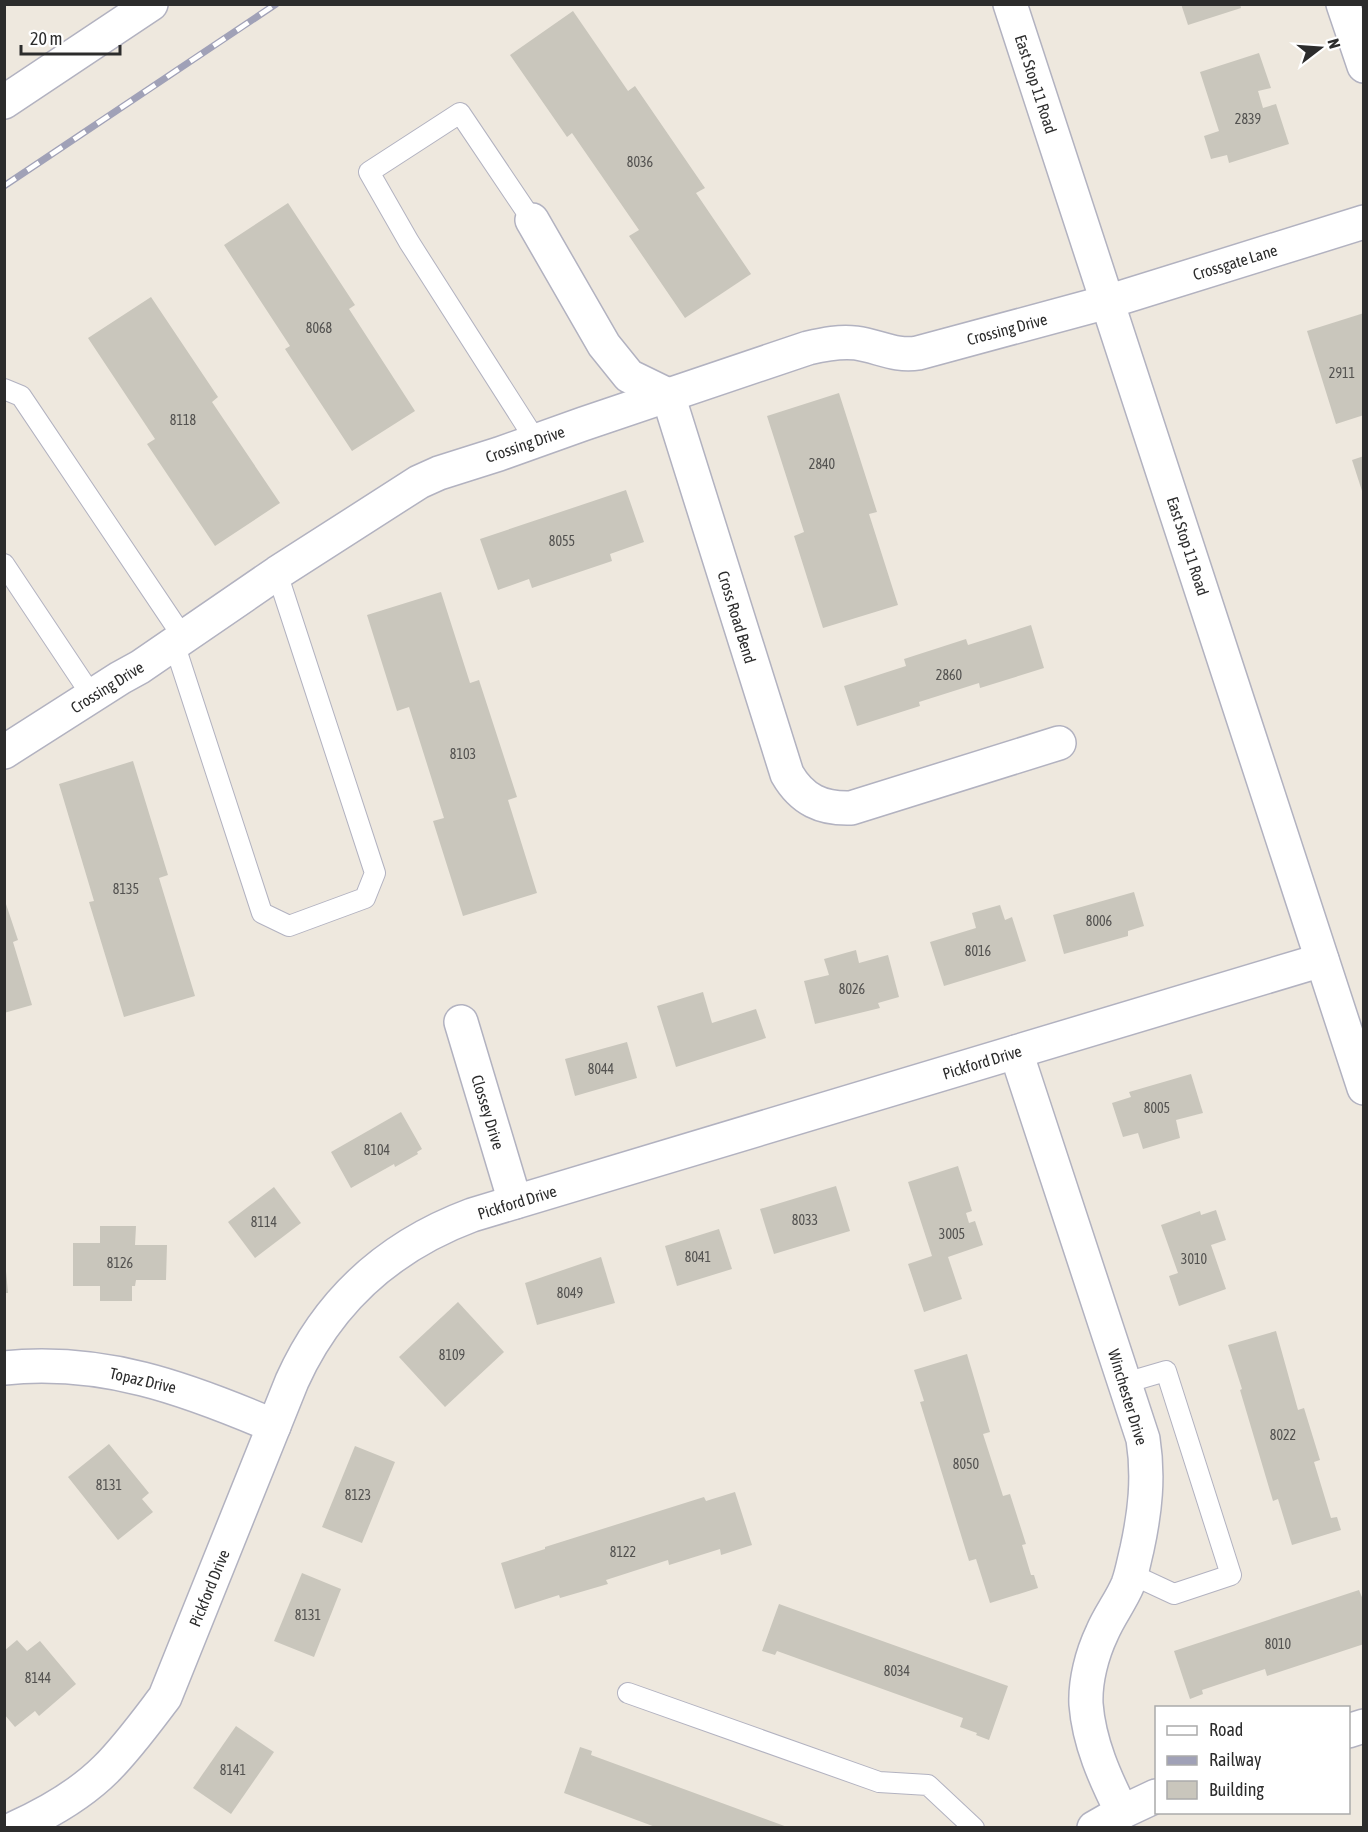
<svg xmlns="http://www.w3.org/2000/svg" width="1368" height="1832" font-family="'Asap Condensed',sans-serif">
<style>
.building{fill:#c9c6bc}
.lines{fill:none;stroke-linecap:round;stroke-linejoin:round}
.lane-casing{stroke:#b2b2c0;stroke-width:22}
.street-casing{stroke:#b2b2c0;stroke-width:36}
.secondary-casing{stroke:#b2b2c0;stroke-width:36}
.lane{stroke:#fff;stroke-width:20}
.street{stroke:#fff;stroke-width:33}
.secondary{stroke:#fff;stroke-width:33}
.rail-casing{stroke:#a0a1b7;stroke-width:7}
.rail{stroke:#fff;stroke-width:4.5;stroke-dasharray:14;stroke-linecap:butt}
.labels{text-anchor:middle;stroke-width:6;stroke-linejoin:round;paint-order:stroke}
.number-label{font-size:14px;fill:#535250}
.street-label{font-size:16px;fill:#2c2c2c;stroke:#fff}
</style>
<rect width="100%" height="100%" fill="#eee8de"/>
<g class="building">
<path d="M1181,4H1240L1241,8L1188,25Z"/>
<path d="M573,11L628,91L635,86L705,188L696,193L751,274L685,318L629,236L639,230L572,133L567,137L510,55Z"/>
<path d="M1259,53L1271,88L1258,91L1263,108L1276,104L1289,144L1229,163L1227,155L1211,159L1204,136L1219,131L1200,72Z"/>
<path d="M288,203L355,305L349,309L415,411L352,451L285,349L290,346L224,245Z"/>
<path d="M151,297L218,397L212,402L280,503L215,546L147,444L155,439L88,338Z"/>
<path d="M1364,313V415L1336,424L1307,331Z"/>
<path d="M839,393L877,512L869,514L898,605L823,628L794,536L804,532L767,416Z"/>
<path d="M1364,456V494H1363L1352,460Z"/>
<path d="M626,490L644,542L610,554L612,561L532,588L529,579L498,590L480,539Z"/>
<path d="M441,592L470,683L479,680L517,797L508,800L537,893L463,916L433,821L444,818L409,707L397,711L367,615Z"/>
<path d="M1031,625L1044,668L980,688L979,683L919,702L920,706L857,726L844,686L906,666L904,659L966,639L968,645Z"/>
<path d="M133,761L168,875L159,878L195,996L124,1017L89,902L94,901L59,784Z"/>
<path d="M1134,892L1144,926L1128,931V936L1064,954L1053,915Z"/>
<path d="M4,898L18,940L13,942L32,1005L4,1013Z"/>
<path d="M1000,905L1005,920L1012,917L1026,961L944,986L930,942L976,928L972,913Z"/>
<path d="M856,950L859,963L888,955L899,997L878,1003L880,1008L815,1024L804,981L829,975L824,959Z"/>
<path d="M703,992L712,1023L756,1009L766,1038L676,1067L657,1006Z"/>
<path d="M627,1042L637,1078L575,1096L565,1059Z"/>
<path d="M1191,1074L1203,1113L1176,1120L1180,1138L1143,1149L1138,1133L1123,1137L1112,1103L1131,1097L1129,1092Z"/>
<path d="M401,1112L422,1149L417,1152L418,1154L395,1167L394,1164L351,1188L331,1152Z"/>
<path d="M958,1166L972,1211L966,1213L969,1223L975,1221L983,1245L948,1257L962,1299L924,1312L908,1264L932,1256L908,1182Z"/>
<path d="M836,1186L850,1231L774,1254L760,1209Z"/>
<path d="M274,1187L301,1223L255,1258L228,1222Z"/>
<path d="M1216,1210L1226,1240L1211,1245L1226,1289L1179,1306L1169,1276L1178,1273L1161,1225L1200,1211L1201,1215Z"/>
<path d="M100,1226H136L135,1245H167L166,1280H136L135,1286H132V1301H100V1286H73V1243H100Z"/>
<path d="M719,1229L732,1269L677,1286L665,1246Z"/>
<path d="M601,1257L615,1303L537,1325L525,1283Z"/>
<path d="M4,1271H6L8,1293H4Z"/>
<path d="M458,1302L504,1352L445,1407L399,1357Z"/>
<path d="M1276,1331L1298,1410L1304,1408L1320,1460L1314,1462L1331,1518L1337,1517L1341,1530L1292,1545L1278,1499L1273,1501L1240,1390L1242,1389L1228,1345Z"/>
<path d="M967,1354L990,1432L983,1434L1003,1496L1010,1494L1026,1544L1022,1545L1031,1575H1034L1038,1588L990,1603L976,1559L969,1561L920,1402L924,1401L914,1370Z"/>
<path d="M109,1444L149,1493L142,1499L153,1512L118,1540L68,1477Z"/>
<path d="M355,1446L395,1462L362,1543L322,1527Z"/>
<path d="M735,1492L752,1545L721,1555L720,1549L669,1565L668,1560L606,1580L608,1584L560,1598L559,1595L515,1609L501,1563L545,1549V1547L704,1497L706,1501Z"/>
<path d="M302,1573L341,1589L314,1657L274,1641Z"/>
<path d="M1359,1590L1364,1602V1644L1267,1676L1265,1669L1202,1690L1203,1694L1190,1699L1174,1651Z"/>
<path d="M779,1604L1008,1686L989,1740L976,1735L977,1733L960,1727L963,1718L777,1651L775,1655L762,1651Z"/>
<path d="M17,1640L27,1651L40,1641L76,1684L39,1716L35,1711L15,1727L4,1714V1651Z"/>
<path d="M236,1726L274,1752L231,1814L193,1788Z"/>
<path d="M580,1747L592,1751L591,1755L790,1828H658L564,1793Z"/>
</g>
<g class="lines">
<g class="lane-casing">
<g id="lane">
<path d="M532,220L460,113L369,172L409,242L536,441"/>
<path d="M4,389L21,396L183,637"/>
<path d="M4,564L92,696"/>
<path d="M174,643L262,913L289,926L365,898L375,873L277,573"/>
<path d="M1125,1383L1166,1371L1231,1575L1174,1594L1131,1574"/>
<path d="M628,1693L879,1782L928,1785L974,1828"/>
</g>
</g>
<g class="street-casing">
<g id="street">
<path d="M1343,4L1364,66"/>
<path d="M4,102L151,4"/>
<path d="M532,220L604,345L629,376L668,395L787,774C802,800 822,809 851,808L1059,743"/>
<path d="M4,752L120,678L140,667L277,573L419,482L439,473L499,454L583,424L808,348C825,344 840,341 856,343C878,346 896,357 918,353L1107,302L1364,222"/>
<path d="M461,1022L515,1202"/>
<path d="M1016,1052L1143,1439C1149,1477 1145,1512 1137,1549C1134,1561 1132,1573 1128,1584C1121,1601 1109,1616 1102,1633C1092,1654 1085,1681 1086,1704C1089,1743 1105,1778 1122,1812"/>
<path d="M4,1368C103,1358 185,1388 274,1426"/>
<path d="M1348,1731L1364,1726"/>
<path d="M15,1828C48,1813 80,1795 106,1769C128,1747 146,1722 165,1697L292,1381C328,1301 389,1246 472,1215L1322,960"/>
<path d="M1094,1828L1122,1812L1156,1796"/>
</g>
</g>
<g class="secondary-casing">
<path id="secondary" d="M1010,4L1364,1088"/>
</g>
<use href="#lane" class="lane"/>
<use href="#street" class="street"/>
<use href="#secondary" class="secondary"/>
<g class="rail-casing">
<path id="rail" d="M4,186L276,4"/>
</g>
<use href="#rail" class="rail"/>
</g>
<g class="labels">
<g class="number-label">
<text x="1248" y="124">2839</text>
<text x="640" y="167">8036</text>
<text x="319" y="333">8068</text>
<text x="1342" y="378">2911</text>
<text x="183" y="425">8118</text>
<text x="822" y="469">2840</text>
<text x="562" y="546">8055</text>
<text x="949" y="680">2860</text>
<text x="463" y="759">8103</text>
<text x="126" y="894">8135</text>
<text x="1099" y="926">8006</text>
<text x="978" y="956">8016</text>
<text x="852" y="994">8026</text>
<text x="601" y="1074">8044</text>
<text x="1157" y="1113">8005</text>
<text x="377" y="1155">8104</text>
<text x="805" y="1225">8033</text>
<text x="264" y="1227">8114</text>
<text x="952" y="1239">3005</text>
<text x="698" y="1262">8041</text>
<text x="1194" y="1264">3010</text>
<text x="120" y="1268">8126</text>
<text x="570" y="1298">8049</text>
<text x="452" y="1360">8109</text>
<text x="1283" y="1440">8022</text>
<text x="966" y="1469">8050</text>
<text x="109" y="1490">8131</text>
<text x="358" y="1500">8123</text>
<text x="623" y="1557">8122</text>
<text x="308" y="1620">8131</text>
<text x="1278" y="1649">8010</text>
<text x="897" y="1676">8034</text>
<text x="38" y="1683">8144</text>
<text x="233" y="1775">8141</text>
</g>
<g class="street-label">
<text transform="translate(1036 84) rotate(72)" y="6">East Stop 11 Road</text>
<text transform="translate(1235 262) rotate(-17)" y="6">Crossgate Lane</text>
<text transform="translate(1007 329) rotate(-15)" y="6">Crossing Drive</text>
<text transform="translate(525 444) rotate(-19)" y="6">Crossing Drive</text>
<text transform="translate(1188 546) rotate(72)" y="6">East Stop 11 Road</text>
<text transform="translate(737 617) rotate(73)" y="6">Cross Road Bend</text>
<text transform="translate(107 687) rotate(-32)" y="6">Crossing Drive</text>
<text transform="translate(982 1062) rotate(-17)" y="6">Pickford Drive</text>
<text transform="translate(488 1112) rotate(73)" y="6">Clossey Drive</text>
<text transform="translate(517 1202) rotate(-17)" y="6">Pickford Drive</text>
<text transform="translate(143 1380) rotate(13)" y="6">Topaz Drive</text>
<text transform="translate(1128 1397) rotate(73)" y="6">Winchester Drive</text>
<text transform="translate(209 1588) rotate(-68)" y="6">Pickford Drive</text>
</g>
</g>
<rect width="1368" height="1832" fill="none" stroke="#2c2c2c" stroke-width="12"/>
<rect x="1155" y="1706" width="195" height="108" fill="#ffffff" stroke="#ababab" stroke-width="1.5"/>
<rect x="1167" y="1726" width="30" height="9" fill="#ffffff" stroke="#ababab" stroke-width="1.5"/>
<text x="1209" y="1736" font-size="18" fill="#2c2c2c">Road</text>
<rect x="1167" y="1756" width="30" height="9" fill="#a0a1b7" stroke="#ababab" stroke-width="1.5"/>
<text x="1209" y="1766" font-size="18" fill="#2c2c2c">Railway</text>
<rect x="1167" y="1781" width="30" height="18" fill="#c9c6bc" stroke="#ababab" stroke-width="1.5"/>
<text x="1209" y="1796" font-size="18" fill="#2c2c2c">Building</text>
<g transform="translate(1320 48) rotate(73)" stroke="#ffffff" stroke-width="4.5" paint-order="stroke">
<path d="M0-4.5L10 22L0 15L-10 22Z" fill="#2c2c2c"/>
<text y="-9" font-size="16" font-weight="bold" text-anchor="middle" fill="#2c2c2c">N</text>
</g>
<path d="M21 45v9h99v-9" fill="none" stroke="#2c2c2c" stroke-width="3"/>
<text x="30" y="45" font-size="18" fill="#2c2c2c" stroke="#ffffff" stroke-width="4.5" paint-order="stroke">20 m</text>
</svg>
